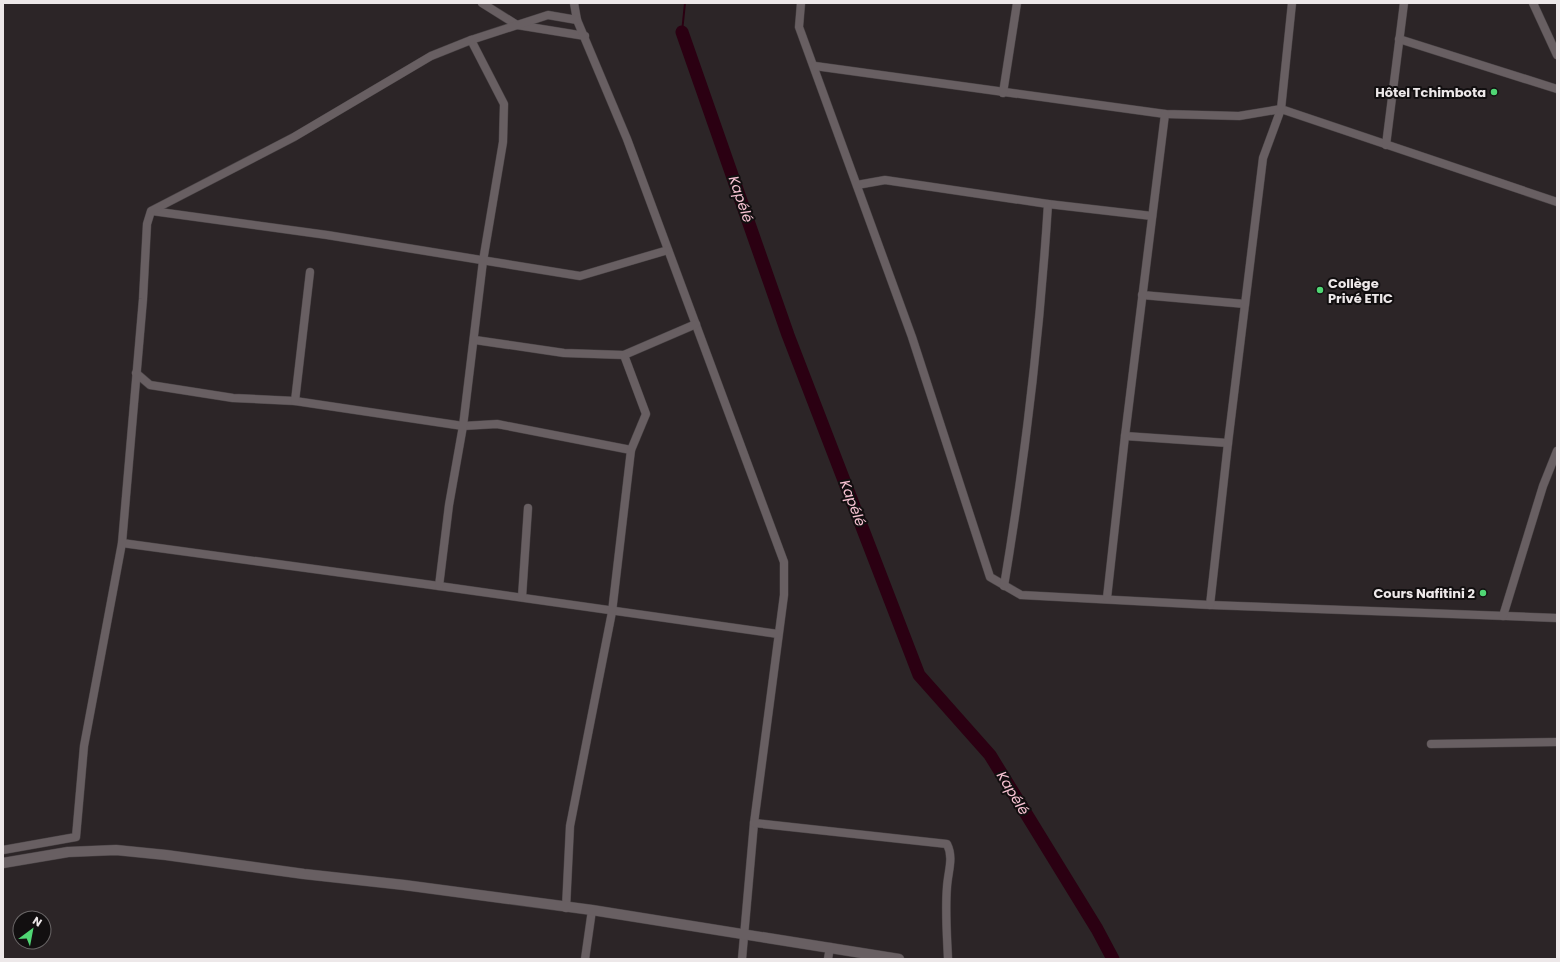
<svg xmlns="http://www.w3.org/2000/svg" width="1560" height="962" font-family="Poppins,sans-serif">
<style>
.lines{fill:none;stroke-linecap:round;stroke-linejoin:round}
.stream{stroke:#2b0012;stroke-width:2}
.river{stroke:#2b0012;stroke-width:13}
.minor-casing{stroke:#484244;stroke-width:9}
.tertiary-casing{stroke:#484244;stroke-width:11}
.minor{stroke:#685f62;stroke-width:8}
.tertiary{stroke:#685f62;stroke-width:10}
.poi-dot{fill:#50d674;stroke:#120f10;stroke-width:1.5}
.labels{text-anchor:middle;stroke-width:4;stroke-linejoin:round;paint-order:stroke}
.poi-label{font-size:13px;font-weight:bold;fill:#ede8e9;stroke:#120f10;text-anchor:end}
.water-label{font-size:14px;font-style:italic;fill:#f8c3d3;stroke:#120f10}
</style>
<rect width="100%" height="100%" fill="#2c2527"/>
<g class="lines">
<path class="stream" d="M682,32L685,3"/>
<path class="river" d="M682,32L788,335L919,675L990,755L1097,929L1113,959"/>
<g class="minor-casing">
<g id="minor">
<path d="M482,3L517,25L585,36"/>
<path d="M574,3L577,20L627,139L784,562V595L754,823L742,959"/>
<path d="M801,3L799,27L912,337L990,577L1021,595L1210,605L1557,618"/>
<path d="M1533,3L1557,55"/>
<path d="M1399,39L1557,89"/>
<path d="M815,66L1165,114L1239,116L1281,109L1557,202"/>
<path d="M1003,93L1017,3"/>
<path d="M1386,145L1404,3"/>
<path d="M857,185L885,180L1048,204L1152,216"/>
<path d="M152,211L327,235L580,276L668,250"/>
<path d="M1142,295L1245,304"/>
<path d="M475,340L564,353L624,355L696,324"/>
<path d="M136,373L150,385L233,398L295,401L463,426L497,424L631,450"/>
<path d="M295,401L310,272"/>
<path d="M1125,436L1228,443"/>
<path d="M122,543L439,586L778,634"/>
<path d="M439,586L449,505L463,426L483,261L503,142L504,104L471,40"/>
<path d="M1004,586C1025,460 1040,331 1048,204"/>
<path d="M522,597L528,508"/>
<path d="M1107,598L1125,436L1165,114"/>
<path d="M1210,605L1228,443L1263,158L1281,109L1292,3"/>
<path d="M1503,616L1543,486L1557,451"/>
<path d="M1431,744L1557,742"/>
<path d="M754,823L947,844C954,858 948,871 947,887C945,911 947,935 948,959"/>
<path d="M3,850L76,837L84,746L122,543L143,299L147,224L151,211L294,137L431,56L471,40L548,15L577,20"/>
<path d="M566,908L570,826L612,612L631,450L646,414L624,355"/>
<path d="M585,959L592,910"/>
<path d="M828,959L830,947"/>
</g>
</g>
<g class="tertiary-casing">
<path id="tertiary" d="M3,863L68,852L116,850L166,855L304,874L404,885L592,910L899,959"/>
</g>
<use href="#minor" class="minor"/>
<use href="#tertiary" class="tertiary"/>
</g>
<g class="poi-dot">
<circle cx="1494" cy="92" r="4"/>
<circle cx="1320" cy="290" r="4"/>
<circle cx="1483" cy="593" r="4"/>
</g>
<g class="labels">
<g class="poi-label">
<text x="1486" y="97">Hôtel Tchimbota</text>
<text x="1328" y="288" text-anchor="start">Collège<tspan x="1328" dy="15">Privé ETIC</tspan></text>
<text x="1475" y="598">Cours Nafitini 2</text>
</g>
<g class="water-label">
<text transform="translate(741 199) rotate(71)" y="5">Kapélé</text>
<text transform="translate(853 503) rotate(69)" y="5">Kapélé</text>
<text transform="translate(1013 793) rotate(59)" y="5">Kapélé</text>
</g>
</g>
<rect width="1560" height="962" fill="none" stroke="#ede8e9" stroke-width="8"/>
<g transform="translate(32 930) rotate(32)"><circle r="19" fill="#120f10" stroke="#6a6667"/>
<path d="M0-3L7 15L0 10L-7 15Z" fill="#50d674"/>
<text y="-6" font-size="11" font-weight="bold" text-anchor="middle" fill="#ede8e9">N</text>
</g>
</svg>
